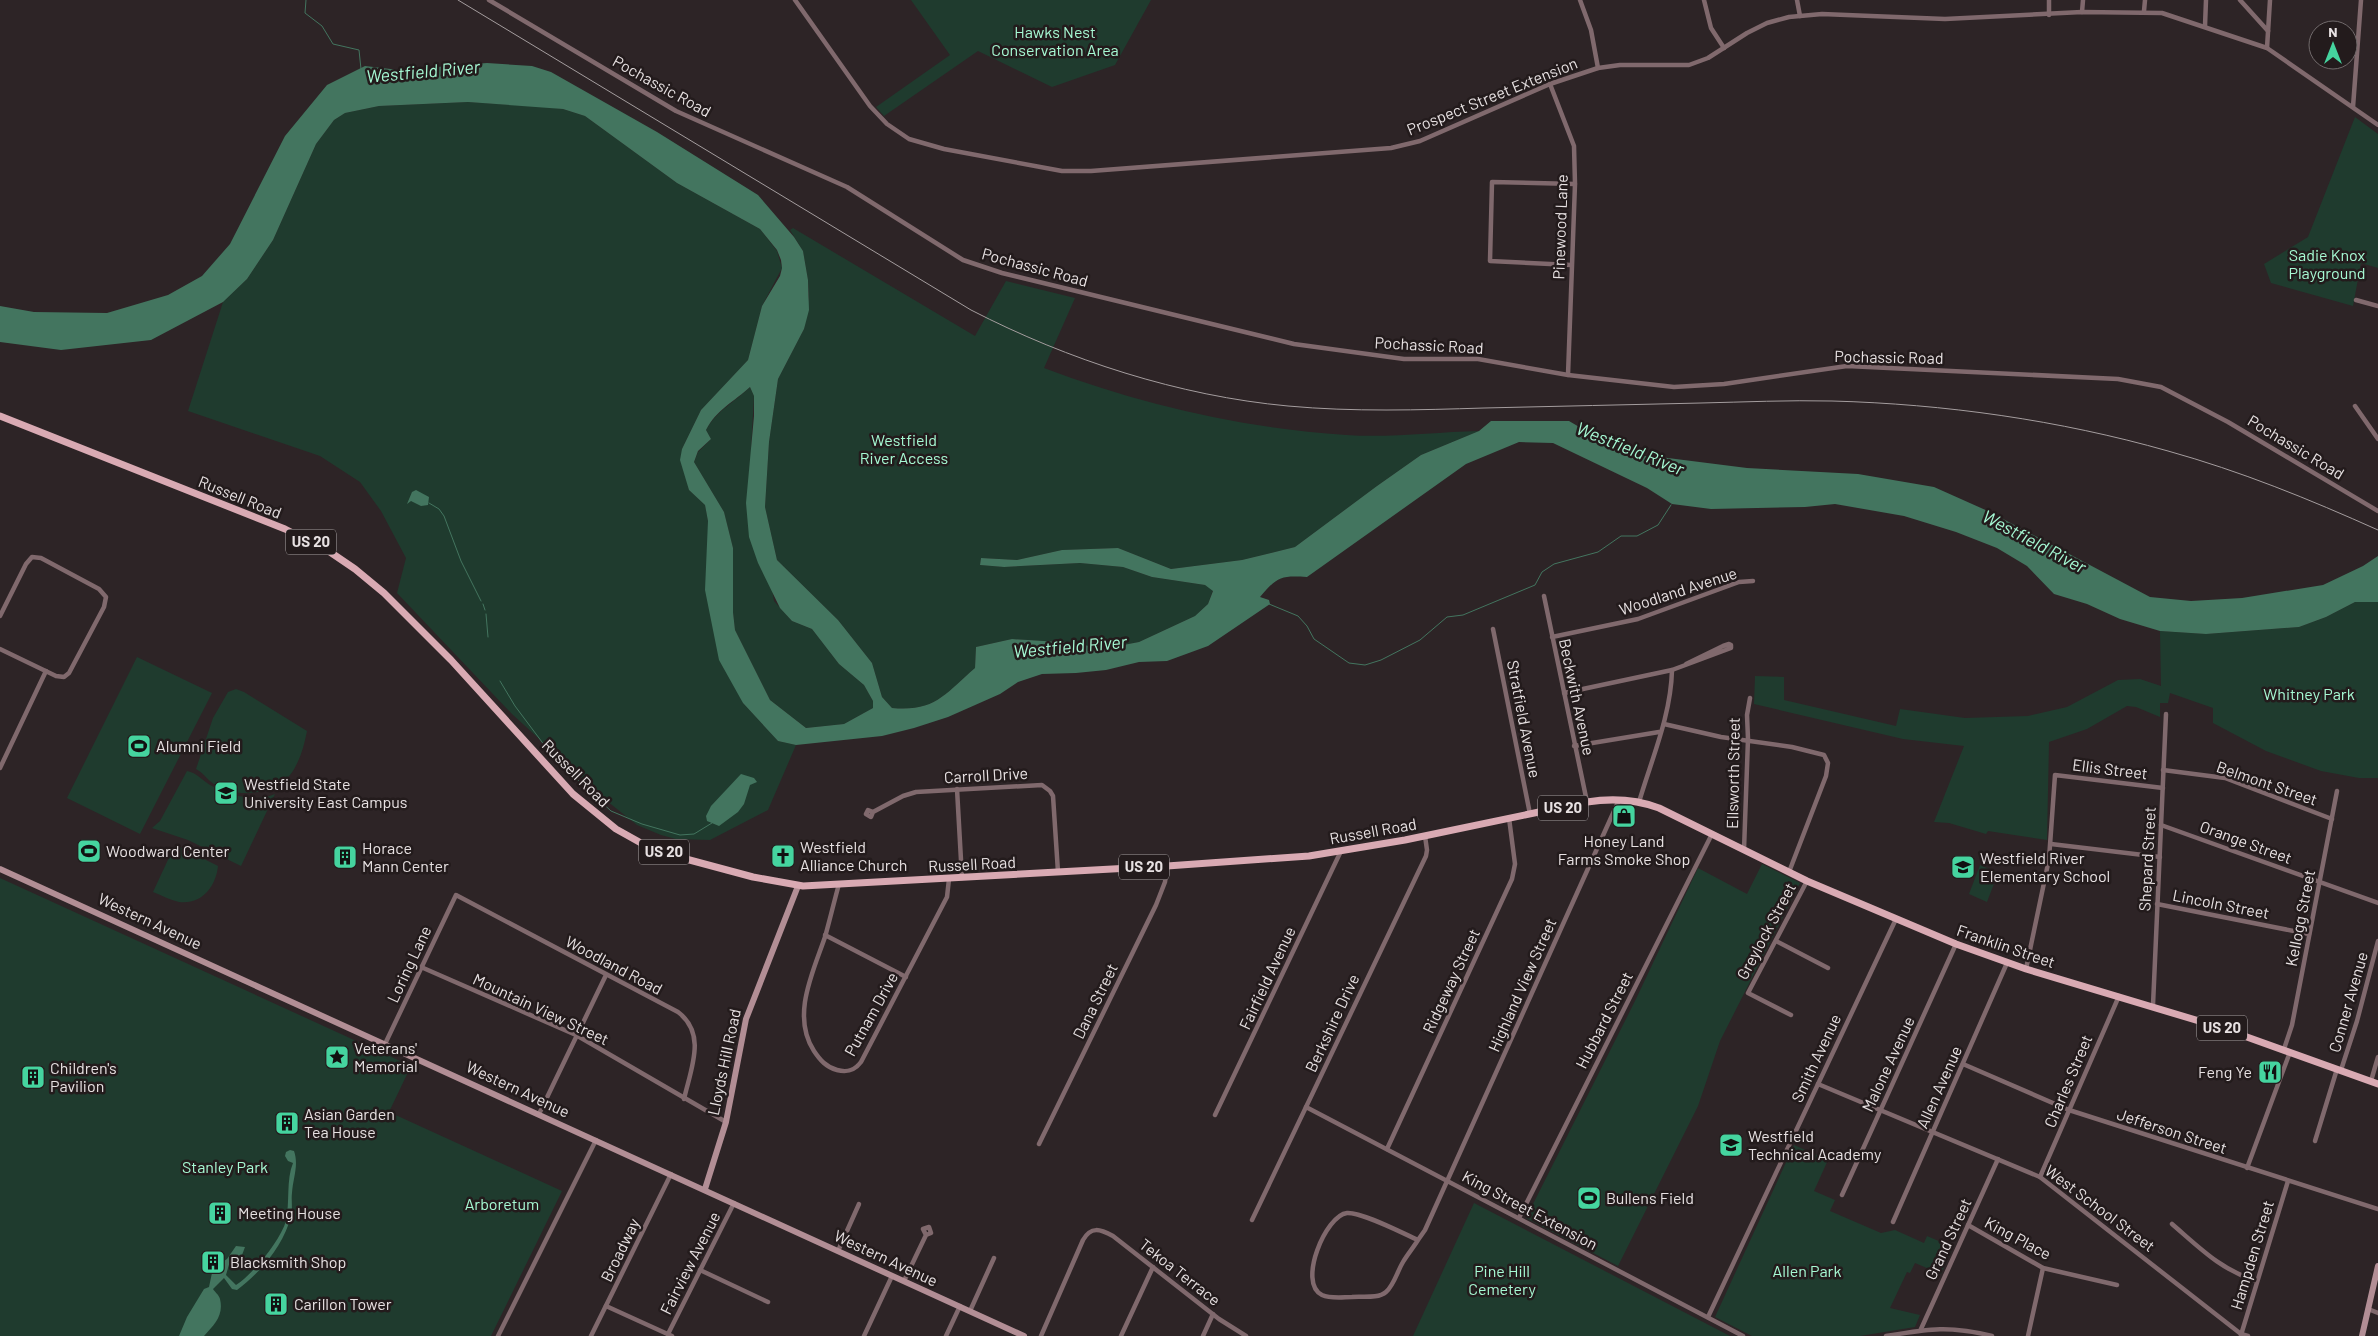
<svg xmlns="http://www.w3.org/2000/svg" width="2378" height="1336" font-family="Barlow,sans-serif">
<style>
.green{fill:#1f3b2e}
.water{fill:#43755f;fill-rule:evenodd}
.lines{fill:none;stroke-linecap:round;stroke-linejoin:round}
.stream{stroke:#43755f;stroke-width:1}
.street{stroke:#80696d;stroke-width:4.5}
.secondary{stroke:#b28e95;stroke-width:6}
.primary{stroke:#d9aab3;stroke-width:7}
.rail{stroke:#a49d9e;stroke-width:1}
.labels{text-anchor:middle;stroke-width:5;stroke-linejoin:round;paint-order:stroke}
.shield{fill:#231b1c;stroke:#aca6a7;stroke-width:1}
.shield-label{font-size:15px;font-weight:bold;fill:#e7e1e2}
.park-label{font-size:16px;fill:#a6f9d3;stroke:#231b1c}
.street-label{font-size:16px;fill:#e7e1e2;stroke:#231b1c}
.poi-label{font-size:16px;fill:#e7e1e2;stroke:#231b1c;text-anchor:start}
.water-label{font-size:18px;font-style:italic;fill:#a5f8d3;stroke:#231b1c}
</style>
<rect width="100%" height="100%" fill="#2d2426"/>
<g class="green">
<path d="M911,0H1151L1115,65L1052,87L978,51L884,116L876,107L950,55Z"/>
<path d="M468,102L546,107L563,109L585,116L677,183L760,229L777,251L782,268L762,306L748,360L701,410L682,449L689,490L705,505L743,703L778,741L796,745L768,810L710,840L676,839L661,835L637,825L607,801L512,714L397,593L406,558L381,511L360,482L320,456L188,411L223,302L247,279L273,240L316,144L334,120L345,113L379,106Z"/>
<path d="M2355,117L2378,134V268L2361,263L2353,306L2271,283L2264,264L2308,237Z"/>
<path d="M793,228L975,336L1006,281L1075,298L1044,368C1142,405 1242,428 1346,435C1390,438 1435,432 1479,431L1421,455L1377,486L1295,547L1242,560L1171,569L1118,548L1062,550L1017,560L981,558L980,565L1004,567L1080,563L1123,567L1152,577L1205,585L1213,590L1208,604L1195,616L1139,642L1102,649L1076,643L1012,639L976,647L975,668C945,694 935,712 892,708L882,697L872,663L838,620L777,560L765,507L769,442L778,379L804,329L809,297L808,280L803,251L790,230Z"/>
<path d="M750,387L754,396L751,449L758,563L772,589L774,601L792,621L812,629L839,664L864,685L873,701V708L844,724L806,728L770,700L735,630L733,612V548L724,512L694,462L698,452L711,439L706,430C717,410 735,402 750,387Z"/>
<path d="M2371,601L2378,602V778H2359L2321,771L2266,751L2213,723V708L2170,693L2168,703H2160V717L2136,707L2127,706L2087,729L2049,742L2047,840L1988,831L1986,834L1949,823L1934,822L1964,746L1903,739L1754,704L1755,676L1784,677V700L1896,726L1900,709L1965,718L2028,716L2067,707L2118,680L2140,679L2161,686L2160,631L2206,634L2299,627L2326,617L2355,602Z"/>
<path d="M137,657L212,693L140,834L67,798Z"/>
<path d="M236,689L244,692L307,731C304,746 300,762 290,775C273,795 236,799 214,784C207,780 204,773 196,769L213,718L228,692Z"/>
<path d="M187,771C197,773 202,780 210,785C228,795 255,803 275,794L241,866L188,840L152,828L160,821Z"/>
<path d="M180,847L218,866C216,886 202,905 179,902C170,900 161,895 153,892L173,849Z"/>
<path d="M1762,864L1800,883L1720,1041L1698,1106L1618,1266L1526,1218L1635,1001L1698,868L1747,894Z"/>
<path d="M1980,865L1998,873L1987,902L1969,894Z"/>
<path d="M0,878L411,1066L389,1112L562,1191L491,1336H0Z"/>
<path d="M1794,1145L1828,1160L1814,1191L1835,1200L1830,1211L1881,1233L1895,1230L1924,1243L1927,1236L1953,1247L1941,1274L1915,1263L1910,1273L1907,1272L1890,1308L1920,1315L1915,1327L1860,1336H1752L1715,1317Z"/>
<path d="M1474,1203L1730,1336H1413Z"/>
</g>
<g class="water">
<path d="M487,63L532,66L551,72L657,132L758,195L794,237L803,251L808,280L809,310L804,329L778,379L769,442L765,507L777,560L838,620L872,663L882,697L892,708C935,712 945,694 975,668L976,647L1012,639L1076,643L1102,649L1139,642L1195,616L1208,604L1213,591L1205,585L1152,577L1123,567L1080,563L1004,567L980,565L981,558L1017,560L1062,550L1118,548L1171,569L1242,560L1295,547L1377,486L1421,455L1479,431L1491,421H1569L1629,456H1652L1747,468L1858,474L1934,487L1990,512L2150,597L2191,601L2242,598L2323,585L2363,566L2378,556V602H2355L2326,617L2299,627L2206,634L2160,631L2120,619L2087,604L2054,594L2027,566L1997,548L1956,532L1904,516L1835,504L1805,507L1711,509L1672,504L1647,488L1553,443L1519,442L1466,464L1307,577C1281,575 1277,577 1260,597L1269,600L1270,604L1208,646L1167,661L1139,662L1106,670L1076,673L1042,674L1018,682L1000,694L948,717L914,728L882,736L796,745L778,741L743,703L719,660L705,590L708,521L705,505L689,490L680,460L682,449L701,410L748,360L762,306L780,276L782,268L781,260L777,250L760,229L677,183L585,116L563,109L468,102L379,106L345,113L334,120L316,144L273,240L247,279L223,302L151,340L61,350L0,342V306L34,312L107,313L168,295L202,276L230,244L285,136L327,85L365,66L399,70ZM750,387L754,396V416L746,503L749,537L758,563L780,608L792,621L812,629L839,664L864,685L873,701V708L844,724L806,728L770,700L735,630L733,612V548L724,512L694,462L698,451L711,439L706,430C716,410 735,401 750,387Z"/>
<path d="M416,490L429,497L428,505L421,506L411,501L407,504L412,492Z"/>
<path d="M741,774L754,778L757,782L750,785L744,804L738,812L719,826L707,821L706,816L711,806Z"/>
<path d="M290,1150L294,1151C299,1165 293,1178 292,1193C291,1200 293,1209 291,1216C284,1245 260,1273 237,1290L232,1289L224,1278L213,1289C215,1292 219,1295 220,1299C224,1316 214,1325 204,1336H179L187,1317L204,1289L209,1287L213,1268L227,1259L236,1246L245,1247L242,1255L230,1261L226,1275L236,1285C253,1274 280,1241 286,1221C290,1202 286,1180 293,1163L288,1161L285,1156L286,1152Z"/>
</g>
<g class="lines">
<g class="stream">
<path d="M306,0L305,13L322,26L333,44L359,50L361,69"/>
<path d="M429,503L439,509L444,516L461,561L481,601"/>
<path d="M483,604L485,610"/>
<path d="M1269,604L1298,616L1307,626L1314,639L1349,663L1365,665L1381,660L1420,640L1447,617L1463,615L1535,585L1542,572L1554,564L1598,552L1621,536H1637L1658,525L1671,505"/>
<path d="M486,614L488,637"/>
<path d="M500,681L515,706L545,746L566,769L611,811L642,824L680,835L694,834L712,823"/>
</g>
<g class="street">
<path d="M489,0L676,111L847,187L963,260L1002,273L1294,344L1404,359H1478L1568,375L1674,387L1724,384L1847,366L2118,379L2161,387L2228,422L2378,511"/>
<path d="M795,0L870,106L887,124L909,139L944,149L1062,171H1091L1391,148L1420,141L1550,84L1598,68L1620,65H1689L1708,58L1747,33L1767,23L1789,17L1822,14L1945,19L2082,12L2162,13L2267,48L2378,125"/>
<path d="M1580,0L1591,30L1598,68"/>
<path d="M1704,0L1711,28L1724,48"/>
<path d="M1797,0L1800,16"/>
<path d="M2240,0L2268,31"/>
<path d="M2144,11L2145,0"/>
<path d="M2082,12L2083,0"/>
<path d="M2049,15V0"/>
<path d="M2205,26L2206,0"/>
<path d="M2267,48L2270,0"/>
<path d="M1550,84L1574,146L1575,184L1568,375"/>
<path d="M2353,107L2361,0"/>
<path d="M1571,265L1490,261L1492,182L1575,184"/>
<path d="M2356,300L2378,306"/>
<path d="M2355,406L2378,439"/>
<path d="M1544,596L1587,802"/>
<path d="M0,616L26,564L32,557L41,558L99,589L106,597L104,607L69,673L64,677L56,676L0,649"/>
<path d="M1493,629L1530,814"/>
<path d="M1552,637L1638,619L1739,582L1753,581"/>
<path d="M1564,693L1672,670L1731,648V645L1729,644L1723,646L1686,664"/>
<path d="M1664,724L1721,737L1792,747L1824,755L1828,763L1826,776L1789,872"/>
<path d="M1574,746L1659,732"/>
<path d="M0,768L46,671"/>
<path d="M2163,770L2225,778L2332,819"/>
<path d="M957,789L962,878"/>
<path d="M1639,802C1652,758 1671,715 1672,670"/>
<path d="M873,812L871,817L866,814L868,810L873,812L903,796L916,792L1042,785L1050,791L1053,796L1058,872"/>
<path d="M2161,825L2378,903"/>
<path d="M2051,844L2160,857"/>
<path d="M1744,850L1748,739L1747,715L1750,698"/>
<path d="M839,884C834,902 830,919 825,937C813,972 791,1016 814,1051C820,1060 826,1067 837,1070C848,1073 855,1070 861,1062L947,897L949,879"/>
<path d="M2157,904L2309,934"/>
<path d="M825,935L906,977"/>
<path d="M1776,941L1828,968"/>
<path d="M421,967L576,1035L726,1122"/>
<path d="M2026,969L2049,859L2055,775L2163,788"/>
<path d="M2153,1005L2166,714"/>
<path d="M1791,1015L1748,993L1807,881"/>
<path d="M385,1044L456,895L678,1012C707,1034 691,1068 684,1099"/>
<path d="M2284,1049L2292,1025L2337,791"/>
<path d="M1963,1064L2069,1110L2378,1209"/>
<path d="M2341,1070L2357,1021L2378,941"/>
<path d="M2371,1081L2378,1057"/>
<path d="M1818,1084L2040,1177L2241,1334L2248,1336"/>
<path d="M1306,1107L1743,1336"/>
<path d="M539,1114L606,975"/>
<path d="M1215,1115L1341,851"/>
<path d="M2315,1141L2337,1069"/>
<path d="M1039,1144L1156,905L1165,882L1167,866"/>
<path d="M1387,1149L1512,879L1515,864L1509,818"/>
<path d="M2247,1168L2290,1052"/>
<path d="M2040,1177L2119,996"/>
<path d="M1842,1195L1956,944"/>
<path d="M1519,1218L1712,834"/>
<path d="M1252,1220L1426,856L1427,850L1425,836"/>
<path d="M1893,1222L2007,963"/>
<path d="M2172,1224C2201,1249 2220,1269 2256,1281"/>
<path d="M1968,1225L2043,1268L2117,1285"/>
<path d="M1418,1240C1413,1248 1407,1255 1403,1262C1397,1272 1394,1285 1386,1292C1378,1299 1362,1296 1352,1297C1343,1297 1331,1299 1322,1295C1297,1283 1326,1215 1347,1213C1362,1212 1402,1233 1418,1240L1425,1230L1619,800"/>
<path d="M838,1251L859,1204"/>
<path d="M700,1270L768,1302"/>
<path d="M904,1281L926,1235L931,1233L929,1227L923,1229L926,1235"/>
<path d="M606,1306L672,1336"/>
<path d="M2368,1309L2378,1313"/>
<path d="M970,1311L994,1258"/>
<path d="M1708,1317L1896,919"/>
<path d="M1921,1329L1998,1159"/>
<path d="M668,1334L734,1203"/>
<path d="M2241,1335L2288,1181"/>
<path d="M498,1336L596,1140"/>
<path d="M591,1336L671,1174"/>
<path d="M864,1336L892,1276"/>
<path d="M946,1336L960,1306"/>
<path d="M1041,1336L1083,1240C1091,1226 1100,1229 1113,1236L1219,1319L1246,1336"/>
<path d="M1121,1336L1153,1267"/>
<path d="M1203,1336L1213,1314"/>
<path d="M1886,1336C1928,1329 1949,1325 1992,1336"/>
<path d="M2028,1336L2043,1268"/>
</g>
<g class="secondary">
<path d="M0,869L1024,1336"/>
<path d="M705,1189L726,1122L746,1019L798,886"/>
<path d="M2362,1336L2378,1266"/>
</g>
<path class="primary" d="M0,416L285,529L330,552L355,569L384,593L451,660L573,794L616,829L641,843L671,855L753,877L803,886L1167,866L1309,856L1405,840L1587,802C1612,798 1635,799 1659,808L1807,881L1956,944L2026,969L2219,1027L2378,1084"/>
<path class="rail" d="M458,0L971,310C1068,360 1179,396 1288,406C1353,412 1419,410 1484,408C1556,406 1629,405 1701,403C1745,402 1788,400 1832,401C1944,404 2059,420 2168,451C2240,471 2309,499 2378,530"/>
</g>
<defs>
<g id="stadium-square" transform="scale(1.25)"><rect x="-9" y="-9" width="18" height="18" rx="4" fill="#45d49f" stroke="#231b1c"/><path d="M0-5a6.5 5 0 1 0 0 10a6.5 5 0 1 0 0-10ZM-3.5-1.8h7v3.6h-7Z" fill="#111"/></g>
<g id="university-square" transform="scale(1.25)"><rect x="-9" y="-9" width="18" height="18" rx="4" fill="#45d49f" stroke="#231b1c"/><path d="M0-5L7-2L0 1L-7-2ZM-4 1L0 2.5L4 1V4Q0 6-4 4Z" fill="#111"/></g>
<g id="shop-square" transform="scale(1.25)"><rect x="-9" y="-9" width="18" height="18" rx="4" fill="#45d49f" stroke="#231b1c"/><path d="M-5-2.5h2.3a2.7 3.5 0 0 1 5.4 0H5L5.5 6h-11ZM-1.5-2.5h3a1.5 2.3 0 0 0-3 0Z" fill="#111"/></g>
<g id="church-square" transform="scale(1.25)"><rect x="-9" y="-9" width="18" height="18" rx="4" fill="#45d49f" stroke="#231b1c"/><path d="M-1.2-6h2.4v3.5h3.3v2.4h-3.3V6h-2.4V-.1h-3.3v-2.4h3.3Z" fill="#111"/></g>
<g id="building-square" transform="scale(1.25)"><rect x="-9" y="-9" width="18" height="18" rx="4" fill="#45d49f" stroke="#231b1c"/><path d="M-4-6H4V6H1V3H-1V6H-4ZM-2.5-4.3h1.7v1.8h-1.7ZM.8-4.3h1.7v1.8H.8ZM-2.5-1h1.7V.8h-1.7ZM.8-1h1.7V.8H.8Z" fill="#111"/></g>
<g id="school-square" transform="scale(1.25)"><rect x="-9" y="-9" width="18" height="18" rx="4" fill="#45d49f" stroke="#231b1c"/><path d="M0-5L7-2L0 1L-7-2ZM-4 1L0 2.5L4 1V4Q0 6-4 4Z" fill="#111"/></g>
<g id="sight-square" transform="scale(1.25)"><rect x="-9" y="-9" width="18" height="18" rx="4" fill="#45d49f" stroke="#231b1c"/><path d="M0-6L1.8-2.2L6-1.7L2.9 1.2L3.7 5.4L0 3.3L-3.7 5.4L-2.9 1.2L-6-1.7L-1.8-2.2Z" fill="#111"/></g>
<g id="restaurant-square" transform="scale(1.25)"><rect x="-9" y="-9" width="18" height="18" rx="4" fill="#45d49f" stroke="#231b1c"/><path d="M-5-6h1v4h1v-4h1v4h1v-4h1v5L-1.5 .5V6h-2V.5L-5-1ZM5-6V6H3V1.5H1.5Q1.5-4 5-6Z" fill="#111"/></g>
</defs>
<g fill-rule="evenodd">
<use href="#stadium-square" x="139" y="746"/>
<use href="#university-square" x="226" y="793"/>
<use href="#shop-square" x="1624" y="816"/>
<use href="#stadium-square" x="89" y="851"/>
<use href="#church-square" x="783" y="856"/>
<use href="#building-square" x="345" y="857"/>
<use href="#school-square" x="1963" y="867"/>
<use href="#sight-square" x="337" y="1057"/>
<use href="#restaurant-square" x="2270" y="1072"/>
<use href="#building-square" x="33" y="1077"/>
<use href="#building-square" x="287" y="1123"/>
<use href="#school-square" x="1731" y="1145"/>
<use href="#stadium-square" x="1589" y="1198"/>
<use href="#building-square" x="220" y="1213"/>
<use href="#building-square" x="213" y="1262"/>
<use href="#building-square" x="276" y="1304"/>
</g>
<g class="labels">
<g class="shield">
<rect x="286" y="529.5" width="50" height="25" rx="4"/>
<rect x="1538" y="795.5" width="50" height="25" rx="4"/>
<rect x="639" y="839.5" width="50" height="25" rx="4"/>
<rect x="1119" y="854.5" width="50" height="25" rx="4"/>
<rect x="2197" y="1015.5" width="50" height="25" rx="4"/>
</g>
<g class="shield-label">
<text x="311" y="547">US 20</text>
<text x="1563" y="813">US 20</text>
<text x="664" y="857">US 20</text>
<text x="1144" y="872">US 20</text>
<text x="2222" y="1033">US 20</text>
</g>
<g class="park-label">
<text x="1055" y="38">Hawks Nest<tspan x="1055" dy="18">Conservation Area</tspan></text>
<text x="2327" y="261">Sadie Knox<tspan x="2327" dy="18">Playground</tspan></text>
<text x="904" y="446">Westfield<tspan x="904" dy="18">River Access</tspan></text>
<text x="2309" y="700">Whitney Park</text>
<text x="225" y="1173">Stanley Park</text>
<text x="502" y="1210">Arboretum</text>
<text x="1502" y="1277">Pine Hill<tspan x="1502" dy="18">Cemetery</tspan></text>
<text x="1807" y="1277">Allen Park</text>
</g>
<g class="street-label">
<text transform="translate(662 86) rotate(29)" y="6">Pochassic Road</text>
<text transform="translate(1492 96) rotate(-22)" y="6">Prospect Street Extension</text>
<text transform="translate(1560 227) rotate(-88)" y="6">Pinewood Lane</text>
<text transform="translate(1035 267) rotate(15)" y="6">Pochassic Road</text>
<text transform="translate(1429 345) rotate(3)" y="6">Pochassic Road</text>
<text transform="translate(1889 357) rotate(1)" y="6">Pochassic Road</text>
<text transform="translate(2296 447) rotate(31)" y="6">Pochassic Road</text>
<text transform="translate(240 497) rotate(22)" y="6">Russell Road</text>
<text transform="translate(1678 591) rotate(-18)" y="6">Woodland Avenue</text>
<text transform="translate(1577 697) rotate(78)" y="6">Beckwith Avenue</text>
<text transform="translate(1524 719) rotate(79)" y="6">Stratfield Avenue</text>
<text transform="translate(2110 769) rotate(7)" y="6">Ellis Street</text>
<text transform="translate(576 773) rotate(45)" y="6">Russell Road</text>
<text transform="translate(1733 773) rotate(-89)" y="6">Ellsworth Street</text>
<text transform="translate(986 775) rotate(-3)" y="6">Carroll Drive</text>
<text transform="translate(2267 783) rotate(19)" y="6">Belmont Street</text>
<text transform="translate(1373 831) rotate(-10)" y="6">Russell Road</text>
<text transform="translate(2246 842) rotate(20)" y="6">Orange Street</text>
<text transform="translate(2147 859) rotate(-87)" y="6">Shepard Street</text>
<text transform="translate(972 864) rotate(-3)" y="6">Russell Road</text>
<text transform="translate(2221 904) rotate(11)" y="6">Lincoln Street</text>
<text transform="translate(2300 918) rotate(-79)" y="6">Kellogg Street</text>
<text transform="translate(150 921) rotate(25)" y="6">Western Avenue</text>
<text transform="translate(1766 931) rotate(-62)" y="6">Greylock Street</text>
<text transform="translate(2006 946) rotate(19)" y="6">Franklin Street</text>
<text transform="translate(409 964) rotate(-65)" y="6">Loring Lane</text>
<text transform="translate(614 965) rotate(28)" y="6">Woodland Road</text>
<text transform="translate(1267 978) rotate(-65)" y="6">Fairfield Avenue</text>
<text transform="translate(1451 981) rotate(-65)" y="6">Ridgeway Street</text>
<text transform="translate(1522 985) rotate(-66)" y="6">Highland View Street</text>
<text transform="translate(1095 1001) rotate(-64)" y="6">Dana Street</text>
<text transform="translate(2348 1002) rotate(-74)" y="6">Conner Avenue</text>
<text transform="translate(541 1009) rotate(25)" y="6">Mountain View Street</text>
<text transform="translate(871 1014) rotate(-61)" y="6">Putnam Drive</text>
<text transform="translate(1604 1020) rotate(-63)" y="6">Hubbard Street</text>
<text transform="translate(1332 1023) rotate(-65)" y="6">Berkshire Drive</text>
<text transform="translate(1816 1058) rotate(-65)" y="6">Smith Avenue</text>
<text transform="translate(724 1062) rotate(-78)" y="6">Lloyds Hill Road</text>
<text transform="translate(1888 1064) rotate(-65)" y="6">Malone Avenue</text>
<text transform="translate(2068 1081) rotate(-67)" y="6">Charles Street</text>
<text transform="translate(1939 1087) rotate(-66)" y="6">Allen Avenue</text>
<text transform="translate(518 1089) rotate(25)" y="6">Western Avenue</text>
<text transform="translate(2172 1131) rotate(18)" y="6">Jefferson Street</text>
<text transform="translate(2100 1208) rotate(37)" y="6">West School Street</text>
<text transform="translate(1530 1210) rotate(28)" y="6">King Street Extension</text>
<text transform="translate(2018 1238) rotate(28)" y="6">King Place</text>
<text transform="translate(1948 1239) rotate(-65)" y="6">Grand Street</text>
<text transform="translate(620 1250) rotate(-64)" y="6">Broadway</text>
<text transform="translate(2252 1255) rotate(-73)" y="6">Hampden Street</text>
<text transform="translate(886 1258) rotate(25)" y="6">Western Avenue</text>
<text transform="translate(690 1263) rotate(-63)" y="6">Fairview Avenue</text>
<text transform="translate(1180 1272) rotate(38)" y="6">Tekoa Terrace</text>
</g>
<g class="poi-label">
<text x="156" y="752">Alumni Field</text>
<text x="244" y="790">Westfield State<tspan x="244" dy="18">University East Campus</tspan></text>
<text x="1624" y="847" text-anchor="middle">Honey Land<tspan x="1624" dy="18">Farms Smoke Shop</tspan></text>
<text x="800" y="853">Westfield<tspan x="800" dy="18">Alliance Church</tspan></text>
<text x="362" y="854">Horace<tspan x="362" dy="18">Mann Center</tspan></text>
<text x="106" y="857">Woodward Center</text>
<text x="1980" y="864">Westfield River<tspan x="1980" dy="18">Elementary School</tspan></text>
<text x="354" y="1054">Veterans'<tspan x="354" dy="18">Memorial</tspan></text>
<text x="50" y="1074">Children's<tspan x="50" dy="18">Pavilion</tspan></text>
<text x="2252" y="1078" text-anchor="end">Feng Ye</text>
<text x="304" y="1120">Asian Garden<tspan x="304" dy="18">Tea House</tspan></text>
<text x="1748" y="1142">Westfield<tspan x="1748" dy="18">Technical Academy</tspan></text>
<text x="1606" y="1204">Bullens Field</text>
<text x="238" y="1219">Meeting House</text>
<text x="230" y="1268">Blacksmith Shop</text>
<text x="294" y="1310">Carillon Tower</text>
</g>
<g class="water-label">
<text transform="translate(423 72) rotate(-5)" y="6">Westfield River</text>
<text transform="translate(1630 449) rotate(22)" y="6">Westfield River</text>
<text transform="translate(2034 542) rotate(28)" y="6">Westfield River</text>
<text transform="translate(1070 647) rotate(-5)" y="6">Westfield River</text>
</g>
</g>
<g transform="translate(2333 45)"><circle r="24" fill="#231b1c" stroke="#716a6b"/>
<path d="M0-4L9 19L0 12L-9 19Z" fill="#45d49f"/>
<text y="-8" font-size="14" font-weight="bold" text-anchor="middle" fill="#e7e1e2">N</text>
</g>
</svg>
